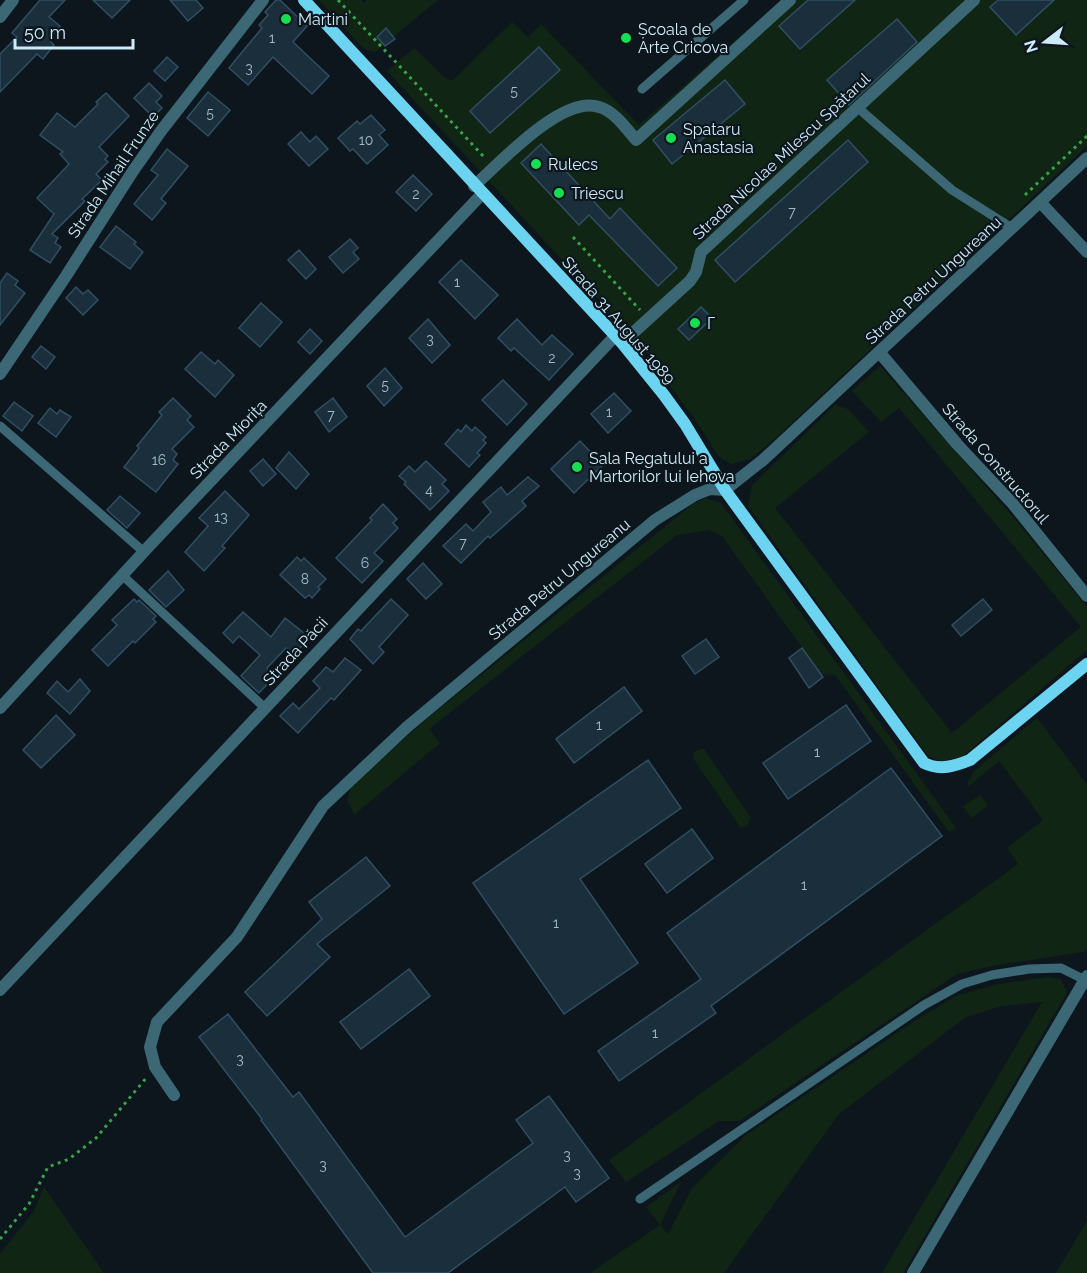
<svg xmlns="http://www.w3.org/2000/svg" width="1087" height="1273" font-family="Raleway,sans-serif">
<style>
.green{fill:#112514}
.building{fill:#1b2e3b;stroke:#2f4f64;stroke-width:1.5}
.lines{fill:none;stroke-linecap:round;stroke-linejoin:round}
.path{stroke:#38a347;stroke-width:3;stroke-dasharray:3 4.5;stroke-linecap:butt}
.lane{stroke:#3c6876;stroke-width:9}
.street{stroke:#3c6876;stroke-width:12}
.secondary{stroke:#6cd3f1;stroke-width:12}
.poi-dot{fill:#15de52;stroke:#0d161c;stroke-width:2}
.labels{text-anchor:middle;stroke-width:4.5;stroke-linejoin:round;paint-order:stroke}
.number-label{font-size:14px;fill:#a0bcca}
.poi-label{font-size:16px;fill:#ccecfa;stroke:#0d161c;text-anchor:start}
.street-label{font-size:16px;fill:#ccecfa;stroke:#0d161c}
</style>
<rect width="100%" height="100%" fill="#0d161c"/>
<g class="green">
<path d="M319,0H361L364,3L367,0H438L375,52L364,49Z"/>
<path d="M781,0H1087V146L777,437L750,459L731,464L718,456L703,431L639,343L387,71L414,48L444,77L452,81L512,22L528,37L541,24L639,125Z"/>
<path d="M880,366L1014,518L1087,607V650L962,757L941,761L928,756L748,506L752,485L835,405L848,409L869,432L775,508L952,733L1081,627L899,408L881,422L852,391Z"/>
<path d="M706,498L721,503L956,828L949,832L835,675L821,674L722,536L709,530L677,535L429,729L440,743L354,815L347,800L351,787L423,722L694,503Z"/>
<path d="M1037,718L1087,784V949L1084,952L997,965L957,974L739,1121H719L626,1182L609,1160L1018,864L1007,848L1043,820L999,761L968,787L967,783L975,770Z"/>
<path d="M701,749H704L751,818L747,826L740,827L693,758L694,752Z"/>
<path d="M980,795L988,805L972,818L963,807Z"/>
<path d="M1049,977L1061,979L1067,993L903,1273H882L1042,1002L1002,1006L966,1017L839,1114L724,1273H590L660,1225L646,1207L681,1182L660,1225L668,1234L692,1188L746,1135L919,1018L958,995L999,984Z"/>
<path d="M44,1187L104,1273H0V1254L34,1211Z"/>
<path d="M1087,1221V1273H1056Z"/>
</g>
<g class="building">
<path d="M40,0H65L49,17L60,26L49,40L54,45L43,59L37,54L0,92V54L17,37L12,33Z"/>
<path d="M93,0H130L112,18Z"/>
<path d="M170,0H196L203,8L188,21Z"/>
<path d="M276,0H280L307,26L293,42L329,76L312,94L273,57L248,85L229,68L262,28L259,25L268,15L265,12Z"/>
<path d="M808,0H855L800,49L779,26Z"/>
<path d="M998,0H1054L1016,35L990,7Z"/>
<path d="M897,19L917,42L849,105L827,80Z"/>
<path d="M386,28L395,39L385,46L377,37Z"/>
<path d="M539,47L560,70L490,133L470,111Z"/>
<path d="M167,57L178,67L165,81L154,71Z"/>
<path d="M725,80L745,104L672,164L653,140Z"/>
<path d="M149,83L162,96L156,102L162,108L153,117L134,98Z"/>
<path d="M208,92L230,110L208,136L187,118Z"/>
<path d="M106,93L129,116L99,147L108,156L105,159L108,162L96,174L102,180L82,199L85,201L52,234L58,238L55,243L61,247L50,263L30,250L54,214L37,198L69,164L60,154L63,152L40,135L57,113L75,127L98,104L96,102Z"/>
<path d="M371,115L385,130L379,135L388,145L367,164L353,149L350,151L338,138L357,121L360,124Z"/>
<path d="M301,132L310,142L316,136L328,149L309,166L288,144Z"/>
<path d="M848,140L868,162L735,282L715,260Z"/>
<path d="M541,144L610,219L620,208L677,268L658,286L589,215L579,225L521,163Z"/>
<path d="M167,149L188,166L161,199L166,203L152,220L134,204L158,175L151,170Z"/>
<path d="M413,175L432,194L416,211L396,192Z"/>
<path d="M116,226L136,242L134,244L143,252L130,269L100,247Z"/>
<path d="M350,239L358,248L353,252L359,259L343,273L329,257Z"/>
<path d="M299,250L316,269L306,279L288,260Z"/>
<path d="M461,260L498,295L475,319L439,282Z"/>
<path d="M7,273L18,281L15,285L25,293L0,325V283Z"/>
<path d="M76,287L83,294L88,290L98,300L83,315L66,298Z"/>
<path d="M261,303L282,322L260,347L239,328Z"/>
<path d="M701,307L712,318L689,340L678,329Z"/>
<path d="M428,319L450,345L432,363L409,338Z"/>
<path d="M517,319L542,345L552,335L573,354L549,380L514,348L511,351L498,338Z"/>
<path d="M310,329L322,341L310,354L298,342Z"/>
<path d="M41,346L55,357L46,369L32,357Z"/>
<path d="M201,352L215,364L218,360L234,375L215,397L185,369Z"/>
<path d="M385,368L402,388L384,406L367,386Z"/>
<path d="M503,380L527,404L507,425L482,400Z"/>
<path d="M614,393L631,411L608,433L591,414Z"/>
<path d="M173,398L191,416L187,420L194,427L172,449L177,454L173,460L178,464L156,492L124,467L139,448L137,446L162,415L159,412Z"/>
<path d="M333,398L347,417L329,432L315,412Z"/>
<path d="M14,402L33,416L22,431L3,416Z"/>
<path d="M50,408L57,414L60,410L71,417L56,437L38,423Z"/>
<path d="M466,425L472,431L475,427L486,437L483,440L486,443L477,453L480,455L469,467L445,444L458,429L461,432Z"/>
<path d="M580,441L603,465L574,493L551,469Z"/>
<path d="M289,452L309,474L296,489L276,468Z"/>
<path d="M263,459L276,474L263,486L250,471Z"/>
<path d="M426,461L446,480L442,484L449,491L430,510L404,484L406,482L399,476L409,466L415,472Z"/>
<path d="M528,477L539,486L522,501L526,506L490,538L488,536L461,563L443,546L466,524L473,531L491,512L483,502L501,487L507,495Z"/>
<path d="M225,491L249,515L222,546L225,548L204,571L185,552L208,526L199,518Z"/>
<path d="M120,496L140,513L127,528L107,510Z"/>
<path d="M383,504L397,519L393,523L398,528L374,553L383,561L362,583L336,558L372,520L370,518Z"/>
<path d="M297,557L301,561L304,558L326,579L318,587L320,589L312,598L309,595L305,598L280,575Z"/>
<path d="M423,563L442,584L426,599L407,579Z"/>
<path d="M168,571L184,590L166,607L149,590Z"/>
<path d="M134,599L137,602L139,600L156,616L153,619L156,622L135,643L133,641L108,666L92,650L117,625L112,620Z"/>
<path d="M391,599L408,615L379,647L384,652L373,664L350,639L358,629L361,631Z"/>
<path d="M983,599L992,610L961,636L952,625Z"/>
<path d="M243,612L271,637L285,618L309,637L295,655L286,648L267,668L275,676L259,693L241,676L260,655L239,636L233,643L223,633Z"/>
<path d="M706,639L719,657L695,674L682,656Z"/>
<path d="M802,648L823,677L809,688L789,658Z"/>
<path d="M345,658L361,670L334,700L331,698L298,733L280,716L293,703L299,709L320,688L313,681L326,667L333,672Z"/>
<path d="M80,679L90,691L70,714L47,693L57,681L68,692Z"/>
<path d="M624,687L642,711L574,763L556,739Z"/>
<path d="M846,705L871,741L788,799L763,763Z"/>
<path d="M56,715L75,735L41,768L23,750Z"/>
<path d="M648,760L681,808L580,879L638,963L564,1014L473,883Z"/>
<path d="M891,768L942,836L711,1006L716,1013L619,1081L598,1051L701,979L667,933Z"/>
<path d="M692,829L713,858L667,893L645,864Z"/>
<path d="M366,857L390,886L317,944L330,957L267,1016L245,992L322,919L309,902Z"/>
<path d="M409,969L430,996L361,1049L340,1022Z"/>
<path d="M228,1014L293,1097L299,1092L405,1237L533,1143L516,1120L549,1096L609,1178L576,1202L565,1187L448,1273H373L261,1120L262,1119L199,1037Z"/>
</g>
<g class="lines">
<g class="path">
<path d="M338,0L485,158"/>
<path d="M1025,195L1087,136"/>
<path d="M573,237L640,310"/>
<path d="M0,1239L29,1204L48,1167L69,1159L96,1138L147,1077"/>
</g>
<g class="lane">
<path d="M642,89L744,0"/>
<path d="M857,107L952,190L1012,228"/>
<path d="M0,426L144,552"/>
<path d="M122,575L265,708"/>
<path d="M640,1199L924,1005L962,984L992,975L1029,969L1061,968L1085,980"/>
</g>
<g class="street">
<path d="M0,17L13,0"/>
<path d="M474,186C501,162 562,95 599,107C614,111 626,128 636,140L790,0"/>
<path d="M1040,202L1087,252"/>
<path d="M622,343L690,281L696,272L701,252L974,0"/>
<path d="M880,353L957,444L1013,504L1087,596"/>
<path d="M0,374L66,276L133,171L161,131L263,0"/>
<path d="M0,708L151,544L482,194"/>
<path d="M0,990L615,336"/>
<path d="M174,1095L155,1067L150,1047L157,1022L237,937L323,806L407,727L655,520L695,495L710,489L725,490L763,460L1087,158"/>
<path d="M913,1273L1087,976"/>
</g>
<path class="secondary" d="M304,0L622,343L664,395L685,424L725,490L924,763C940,771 955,766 970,760L1087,664"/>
</g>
<g class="poi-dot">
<circle cx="286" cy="19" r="6"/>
<circle cx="626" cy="38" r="6"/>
<circle cx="671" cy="138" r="6"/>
<circle cx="536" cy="164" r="6"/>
<circle cx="559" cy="193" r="6"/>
<circle cx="695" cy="323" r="6"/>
<circle cx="577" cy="467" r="6"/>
</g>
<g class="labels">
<g class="number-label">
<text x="272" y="43">1</text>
<text x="249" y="73">3</text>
<text x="514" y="96">5</text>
<text x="210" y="118">5</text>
<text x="366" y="145">10</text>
<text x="416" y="199">2</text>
<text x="792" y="217">7</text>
<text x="457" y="287">1</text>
<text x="430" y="344">3</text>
<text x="552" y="363">2</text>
<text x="385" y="390">5</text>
<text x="609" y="417">1</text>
<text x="331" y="420">7</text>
<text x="159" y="465">16</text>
<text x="429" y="495">4</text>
<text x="221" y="522">13</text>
<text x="463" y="548">7</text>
<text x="365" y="568">6</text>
<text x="305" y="584">8</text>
<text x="599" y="730">1</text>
<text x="817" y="757">1</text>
<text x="804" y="890">1</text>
<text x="556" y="928">1</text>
<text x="655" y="1038">1</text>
<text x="240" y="1064">3</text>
<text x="567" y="1160">3</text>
<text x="323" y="1170">3</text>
<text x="577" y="1178">3</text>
</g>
<g class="poi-label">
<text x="298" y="25">Martini</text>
<text x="638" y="35">Școala de<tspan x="638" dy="18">Arte Cricova</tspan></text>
<text x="683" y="135">Spataru<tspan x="683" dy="18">Anastasia</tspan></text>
<text x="548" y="170">Rulecs</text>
<text x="571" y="199">Triescu</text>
<text x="707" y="329">Г</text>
<text x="589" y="464">Sala Regatului a<tspan x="589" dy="18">Martorilor lui Iehova</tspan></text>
</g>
<g class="street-label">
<text transform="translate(781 156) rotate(-43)" y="6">Strada Nicolae Milescu Spătarul</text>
<text transform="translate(113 174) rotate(-56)" y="6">Strada Mihail Frunze</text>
<text transform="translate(933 280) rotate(-43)" y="6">Strada Petru Ungureanu</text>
<text transform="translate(619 320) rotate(49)" y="6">Strada 31 August 1989</text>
<text transform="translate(228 439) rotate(-46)" y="6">Strada Miorița</text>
<text transform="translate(996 463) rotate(49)" y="6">Strada Constructorul</text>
<text transform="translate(559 579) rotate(-40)" y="6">Strada Petru Ungureanu</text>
<text transform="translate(295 651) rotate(-47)" y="6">Strada Păcii</text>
</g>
</g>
<g transform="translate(1045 42) rotate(253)" stroke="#0d161c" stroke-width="4.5" paint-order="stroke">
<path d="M0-4.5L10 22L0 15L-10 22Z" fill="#ccecfa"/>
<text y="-9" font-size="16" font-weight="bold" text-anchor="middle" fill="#ccecfa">N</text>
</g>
<path d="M15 39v9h118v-9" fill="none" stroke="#ccecfa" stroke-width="3"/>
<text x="24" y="39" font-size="18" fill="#ccecfa" stroke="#0d161c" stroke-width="4.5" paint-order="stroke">50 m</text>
</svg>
